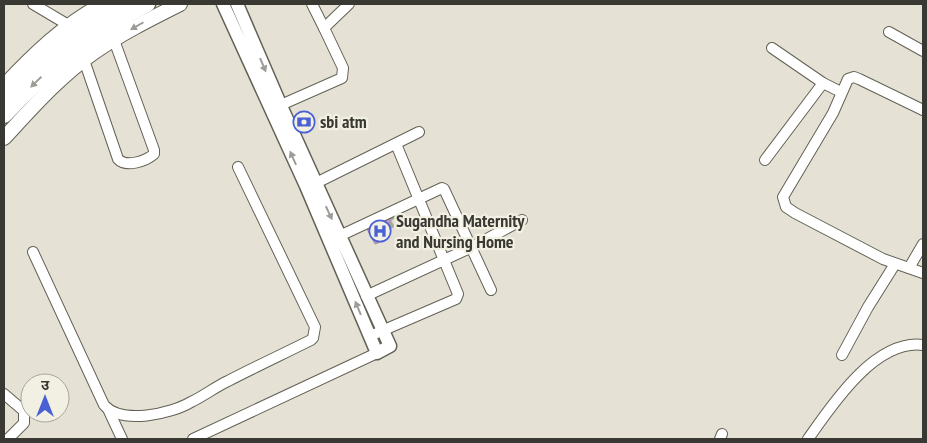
<svg xmlns="http://www.w3.org/2000/svg" width="927" height="443" font-family="'PT Sans Narrow','Noto Sans Devanagari',sans-serif">
<style>
.building{fill:#d993d5;stroke:#998e98;filter:url(#shadow)}
.lines{fill:none;stroke-linecap:round;stroke-linejoin:round}
.minor-casing{stroke:#636155;stroke-width:12}
.tertiary-casing{stroke:#636155;stroke-width:15}
.secondary-casing{stroke:#636155;stroke-width:16}
.trunk-casing{stroke:#636155;stroke-width:19}
.minor{stroke:#fff;stroke-width:10}
.tertiary{stroke:#fff;stroke-width:12}
.secondary{stroke:#fff;stroke-width:14}
.trunk{stroke:#fff;stroke-width:16}
.oneway{fill:#9c9c98}
.labels{text-anchor:middle;stroke-width:4.5;stroke-linejoin:round;paint-order:stroke}
.poi-label{font-size:18px;font-weight:bold;fill:#393832;stroke:#f2f0e2;text-anchor:start}
</style>
<defs>
<filter id="shadow"><feDropShadow dx="3.5" dy="-3.5" stdDeviation="0" flood-color="#0004"/></filter>
</defs>
<rect width="100%" height="100%" fill="#e5e2d5"/>
<path class="building" d="M389,219L391,222L387,224L391,230L380,235V242L375,244L367,229Z"/>
<g class="lines">
<g class="minor-casing">
<g id="minor">
<path d="M33,4L70,26"/>
<path d="M312,4L324,28"/>
<path d="M889,32L923,51"/>
<path d="M772,48L823,83"/>
<path d="M84,60L118,159C126,168 146,161 154,154V150L114,40"/>
<path d="M274,108L342,78L343,68L324,28L349,4"/>
<path d="M923,110L859,79L854,77L848,79L833,113L783,197L786,207L795,213L883,259L923,273"/>
<path d="M765,160L823,83L841,92"/>
<path d="M310,186L419,132"/>
<path d="M333,239L442,188L444,189L491,290"/>
<path d="M33,252L104,405C122,425 171,414 191,402C204,396 215,387 228,381C255,367 283,354 311,340L313,338L315,327L238,167"/>
<path d="M909,268L923,244"/>
<path d="M366,296L472,247L522,220"/>
<path d="M370,336L456,299L458,294L396,144"/>
<path d="M842,355L868,307L895,264"/>
<path d="M4,394L24,411V423L8,439"/>
<path d="M108,409L122,439"/>
<path d="M193,439L377,353"/>
<path d="M720,439L722,434"/>
<path d="M808,439C832,405 875,339 923,345"/>
</g>
</g>
<g class="tertiary-casing">
<path id="tertiary" d="M223,4L306,186L377,353L390,346L281,106L237,4"/>
</g>
<g class="secondary-casing">
<g id="secondary">
<path d="M4,86C33,55 65,24 103,4"/>
<path d="M4,138C32,108 59,77 93,53C120,34 150,19 180,4"/>
</g>
</g>
<g class="trunk-casing">
<g id="trunk">
<path d="M4,98C39,60 78,28 123,4"/>
<path d="M4,115C49,67 88,35 147,4"/>
</g>
</g>
<use href="#minor" class="minor"/>
<use href="#tertiary" class="tertiary"/>
<use href="#secondary" class="secondary"/>
<use href="#trunk" class="trunk"/>
</g>
<defs><path id="oneway-solid" d="M-6-.8H1V-3.2L6.5 0L1 3.2V.8H-6Z" transform="scale(1.25)"/></defs>
<g class="oneway">
<use href="#oneway-solid" transform="translate(137 26) rotate(150)"/>
<use href="#oneway-solid" transform="translate(263 65) rotate(67)"/>
<use href="#oneway-solid" transform="translate(36 82) rotate(136)"/>
<use href="#oneway-solid" transform="translate(293 158) rotate(-114)"/>
<use href="#oneway-solid" transform="translate(329 213) rotate(65)"/>
<use href="#oneway-solid" transform="translate(358 308) rotate(-113)"/>
</g>
<defs>
<g id="bank-ring" transform="scale(1.125)"><circle r="9.5" fill="#f2f0e2" stroke="#4a61d6" stroke-width="1.5"/><path d="M-6-4H6V4H-6ZM0-2.3a2.3 2.3 0 1 0 0 4.6a2.3 2.3 0 1 0 0-4.6Z" fill="#4a61d6"/></g>
<g id="hospital-ring" transform="scale(1.125)"><circle r="9.5" fill="#f2f0e2" stroke="#4a61d6" stroke-width="1.5"/><path d="M-5-5h3v3.5h4V-5h3V5h-3V1.5h-4V5h-3Z" fill="#4a61d6"/></g>
</defs>
<g fill-rule="evenodd">
<use href="#bank-ring" x="304" y="122"/>
<use href="#hospital-ring" x="380" y="231"/>
</g>
<g class="labels">
<g class="poi-label">
<text x="320" y="128">sbi atm</text>
<text x="396" y="227">Sugandha Maternity<tspan x="396" dy="21">and Nursing Home</tspan></text>
</g>
</g>
<rect width="927" height="443" fill="none" stroke="#393832" stroke-width="10"/>
<g transform="translate(45 398)"><circle r="24" fill="#f2f0e2" stroke="#a8a69c"/>
<path d="M0-4L9 19L0 12L-9 19Z" fill="#4a61d6"/>
<text y="-8" font-size="14" font-weight="bold" text-anchor="middle" fill="#393832">उ</text>
</g>
</svg>
